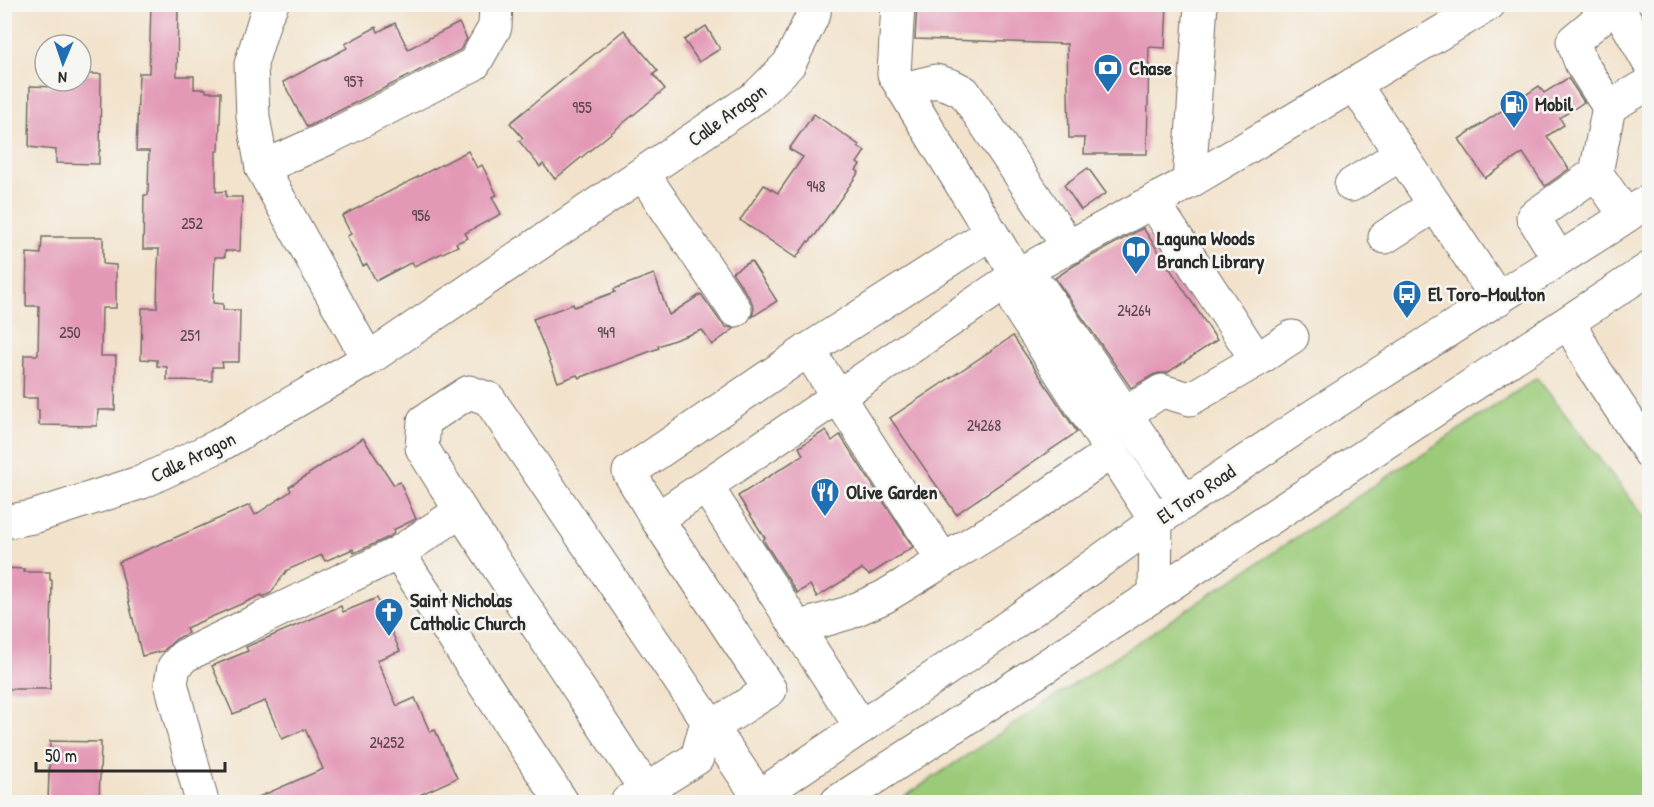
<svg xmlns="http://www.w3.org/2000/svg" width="1654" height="807" font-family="'Patrick Hand',sans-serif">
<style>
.green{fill:#9bcb79;stroke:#637b52;stroke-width:1.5}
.building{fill:#e398b6}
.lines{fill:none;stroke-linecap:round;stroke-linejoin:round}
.minor-casing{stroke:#716b63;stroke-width:35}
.major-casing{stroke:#716b63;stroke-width:35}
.minor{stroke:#fff;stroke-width:33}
.major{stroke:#fff;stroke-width:33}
.labels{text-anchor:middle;stroke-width:5;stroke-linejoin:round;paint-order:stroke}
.number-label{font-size:16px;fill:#59464e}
.poi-label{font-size:20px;font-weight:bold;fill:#2b2b2b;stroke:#f6f6f2;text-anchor:start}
.street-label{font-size:20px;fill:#2b2b2b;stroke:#f6f6f2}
</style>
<rect width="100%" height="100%" fill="#f6f6f2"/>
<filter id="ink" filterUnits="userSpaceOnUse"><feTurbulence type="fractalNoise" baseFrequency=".0167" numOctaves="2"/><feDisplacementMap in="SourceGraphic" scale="12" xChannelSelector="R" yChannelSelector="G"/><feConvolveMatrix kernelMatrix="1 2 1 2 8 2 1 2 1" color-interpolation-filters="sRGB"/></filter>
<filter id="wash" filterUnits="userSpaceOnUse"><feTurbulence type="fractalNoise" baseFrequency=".008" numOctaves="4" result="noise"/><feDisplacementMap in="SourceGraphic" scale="24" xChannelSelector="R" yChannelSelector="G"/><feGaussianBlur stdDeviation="1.35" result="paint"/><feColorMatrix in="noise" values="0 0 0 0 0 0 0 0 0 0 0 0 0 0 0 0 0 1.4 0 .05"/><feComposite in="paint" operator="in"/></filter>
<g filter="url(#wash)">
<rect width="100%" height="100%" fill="#f2e2cb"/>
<path class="green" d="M1537,378L1649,523V802H896Z"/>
<g id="blocks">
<g class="building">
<path d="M151,4H178L177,76H194V89H206V92H221L219,151H216V192L226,191V197H242L240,251H225V257H215L213,303L223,304V310H240L239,362H222L223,367H212V381L167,380V367L157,366V360L141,359L142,308H157L158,267L159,249H143L144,195H148L149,151H136L139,73H149Z"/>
<path d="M917,4H1167L1165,48L1149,47L1147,154H1084L1085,138H1069L1067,44L915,39Z"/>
<path d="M395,23L408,49L459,23L467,39L460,50L307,127L283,82L347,48L345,44L376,27L378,32Z"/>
<path d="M706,26L720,49L699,62L684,40Z"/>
<path d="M624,30L658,71L653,74L665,89L555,179L543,164L540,167L519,141L523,138L510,123Z"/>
<path d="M81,74H101L100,151H99V164L56,163V150L29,147L30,86L57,87V81H81Z"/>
<path d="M1568,78L1584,102L1560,118L1564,125L1547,136L1569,169L1545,186L1523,153L1485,178L1459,139L1539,86L1544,93Z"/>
<path d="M814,114L859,145L858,147L865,151L857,163L860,165L856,170L859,172L816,234L809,242L808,241L796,258L740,220L764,185L778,193L803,157L789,149Z"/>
<path d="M468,151L477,168L482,165L497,195L492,197L501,214L465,233L468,238L456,243L458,246L414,266L412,262L376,281L367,264L363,266L347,236L351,234L342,216Z"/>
<path d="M1088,168L1106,193L1081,210L1064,185Z"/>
<path d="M1143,228L1217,340L1167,373H1159L1153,375L1131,388L1055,278L1075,265Z"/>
<path d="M42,237H103V264L116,265V308H102L101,356H116L115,410H98L97,426L39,425V410H37V398H23L24,355H38L39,306H26L27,253L41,254Z"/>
<path d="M751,261L777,301L752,317L754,308L751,300L732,272Z"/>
<path d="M654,274L669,315L701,294L720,321L726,327L735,328L712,345L702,330L658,346L659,348L579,378L577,375L558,382L533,319L573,304L574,307L615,292L614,289Z"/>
<path d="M1013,336L1077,432L956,514L890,418Z"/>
<path d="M826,430L832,441L840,435L913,547L869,575L862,569L817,597L810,585L797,593L763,540L765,538L738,496L803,455L799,447Z"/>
<path d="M363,438L394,485L400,482L416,519L393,530L394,533L389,537L354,553L353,549L325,561L322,555L287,570L271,593L263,597L262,595L186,628L188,633L176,639L163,651L142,656L119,562L250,505L255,515L291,491L289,487Z"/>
<path d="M4,568L24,569V572H50V580H52L50,689H4Z"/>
<path d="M377,598L400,651L377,660L397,706L415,698L430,732L435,730L457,778L404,802H247L323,769L305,729L282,739L265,701L233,714L212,666L248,651L246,647L341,606L343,612Z"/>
<path d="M50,741L101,742L99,802H48Z"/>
</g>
</g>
</g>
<g filter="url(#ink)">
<use href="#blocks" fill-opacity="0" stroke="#716b63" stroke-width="1.5"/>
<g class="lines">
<g class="minor-casing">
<g id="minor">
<path d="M272,4L266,15L251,64L253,117L262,168L368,359"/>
<path d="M898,4L894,74L1027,291"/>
<path d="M1354,84L1498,299"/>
<path d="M903,89L936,81L952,86L964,92L1069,247"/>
<path d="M1609,107L1650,83"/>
<path d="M262,168L328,138L474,64L495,27L496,4"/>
<path d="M1596,173L1626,216"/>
<path d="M643,174L735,310"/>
<path d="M1189,182L1489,4"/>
<path d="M1351,185L1401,154"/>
<path d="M1153,202L1257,360"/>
<path d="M1385,237L1435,205"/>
<path d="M1559,259L1533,217L1596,173L1609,107L1581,63L1573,41L1616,5"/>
<path d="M1027,291L1017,305L1156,521L1155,594"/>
<path d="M1027,291H1042L1185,502"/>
<path d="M1569,322L1593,367L1650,453"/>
<path d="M808,350L943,560"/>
<path d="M1125,414L1162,391L1190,399L1257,360L1292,337"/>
<path d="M706,486L861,727"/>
<path d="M657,519L629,472L808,350L991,233"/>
<path d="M4,522L33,517L142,482L218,446L368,359L757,96L789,64L814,13L815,4"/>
<path d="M398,553L562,802"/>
<path d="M797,628L848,613L884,597L1034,505L1111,452"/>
<path d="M646,790L461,511L422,448L424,421L469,392L489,399L759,797"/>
<path d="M202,802L171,683L174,667L184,656L398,553L461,511"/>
<path d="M627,802L697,758L704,732L770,690L657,519L1017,275L1189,182L1201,4"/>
</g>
</g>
<g class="major-casing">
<g id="major">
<path d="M1616,4L1650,64"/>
<path d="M751,802L998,634L1156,521L1315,415L1605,230L1650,200"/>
<path d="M837,802L996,699L1650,268"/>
</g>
</g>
<use href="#minor" class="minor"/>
<use href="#major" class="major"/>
</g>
</g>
<defs>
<g id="bank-pin" transform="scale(1.5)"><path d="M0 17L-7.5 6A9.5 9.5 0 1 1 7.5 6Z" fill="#1f6fb2" stroke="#f6f6f2"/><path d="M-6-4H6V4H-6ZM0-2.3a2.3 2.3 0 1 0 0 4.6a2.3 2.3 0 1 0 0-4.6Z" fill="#fff"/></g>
<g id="fuel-pin" transform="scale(1.5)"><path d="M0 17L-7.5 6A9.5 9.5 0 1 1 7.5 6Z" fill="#1f6fb2" stroke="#f6f6f2"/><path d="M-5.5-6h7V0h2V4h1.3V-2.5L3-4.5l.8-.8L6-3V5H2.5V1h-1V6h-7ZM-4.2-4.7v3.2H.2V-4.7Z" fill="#fff"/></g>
<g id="library-pin" transform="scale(1.5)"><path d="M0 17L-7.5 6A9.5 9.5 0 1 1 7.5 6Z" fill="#1f6fb2" stroke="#f6f6f2"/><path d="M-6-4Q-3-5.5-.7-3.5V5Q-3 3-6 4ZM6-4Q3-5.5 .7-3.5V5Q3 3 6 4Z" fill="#fff"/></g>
<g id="bus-pin" transform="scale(1.5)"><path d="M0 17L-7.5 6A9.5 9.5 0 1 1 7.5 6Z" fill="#1f6fb2" stroke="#f6f6f2"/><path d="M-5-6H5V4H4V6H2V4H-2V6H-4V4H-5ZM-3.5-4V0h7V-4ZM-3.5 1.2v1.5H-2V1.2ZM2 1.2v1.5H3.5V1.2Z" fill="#fff"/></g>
<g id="restaurant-pin" transform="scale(1.5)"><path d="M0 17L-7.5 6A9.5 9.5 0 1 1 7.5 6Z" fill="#1f6fb2" stroke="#f6f6f2"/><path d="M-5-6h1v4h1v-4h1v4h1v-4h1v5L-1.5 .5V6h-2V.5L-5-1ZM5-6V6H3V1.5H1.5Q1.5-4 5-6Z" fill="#fff"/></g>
<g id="church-pin" transform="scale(1.5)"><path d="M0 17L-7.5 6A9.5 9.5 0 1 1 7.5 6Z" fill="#1f6fb2" stroke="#f6f6f2"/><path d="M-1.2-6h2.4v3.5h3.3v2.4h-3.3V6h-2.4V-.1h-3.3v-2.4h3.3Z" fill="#fff"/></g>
</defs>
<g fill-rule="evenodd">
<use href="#bank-pin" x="1108" y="68"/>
<use href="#fuel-pin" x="1514" y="104"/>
<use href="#library-pin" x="1136" y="250"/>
<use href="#bus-pin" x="1407" y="294"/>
<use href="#restaurant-pin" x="825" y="492"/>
<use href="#church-pin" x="389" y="612"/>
</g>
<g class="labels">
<g class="number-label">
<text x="354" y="87">957</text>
<text x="582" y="113">955</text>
<text x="816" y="192">948</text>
<text x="421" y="221">956</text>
<text x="192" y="229">252</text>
<text x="1134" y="316">24264</text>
<text x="70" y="338">250</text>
<text x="606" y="338">949</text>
<text x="190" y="341">251</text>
<text x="984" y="431">24268</text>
<text x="387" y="748">24252</text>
</g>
<g class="poi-label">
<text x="1129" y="75">Chase</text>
<text x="1535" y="111">Mobil</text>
<text x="1157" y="245">Laguna Woods<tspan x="1157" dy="23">Branch Library</tspan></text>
<text x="1428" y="301">El Toro-Moulton</text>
<text x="846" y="499">Olive Garden</text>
<text x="410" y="607">Saint Nicholas<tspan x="410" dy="23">Catholic Church</tspan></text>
</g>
<g class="street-label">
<text transform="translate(727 115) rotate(-36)" y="7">Calle Aragon</text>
<text transform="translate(193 457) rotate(-26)" y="7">Calle Aragon</text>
<text transform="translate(1196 494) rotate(-34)" y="7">El Toro Road</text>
</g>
</g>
<rect width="1654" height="807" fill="none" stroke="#f6f6f2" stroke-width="24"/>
<g transform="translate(63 63) rotate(182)"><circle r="28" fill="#f6f6f2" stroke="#a5a5a2" stroke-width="1.5"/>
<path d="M0-4.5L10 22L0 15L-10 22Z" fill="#1f6fb2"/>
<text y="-9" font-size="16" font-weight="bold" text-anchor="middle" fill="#2b2b2b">N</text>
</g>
<path d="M36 762v9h189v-9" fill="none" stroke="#2b2b2b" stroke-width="3"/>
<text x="45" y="762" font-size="18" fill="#2b2b2b" stroke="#f6f6f2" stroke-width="4.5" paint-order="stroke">50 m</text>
</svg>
